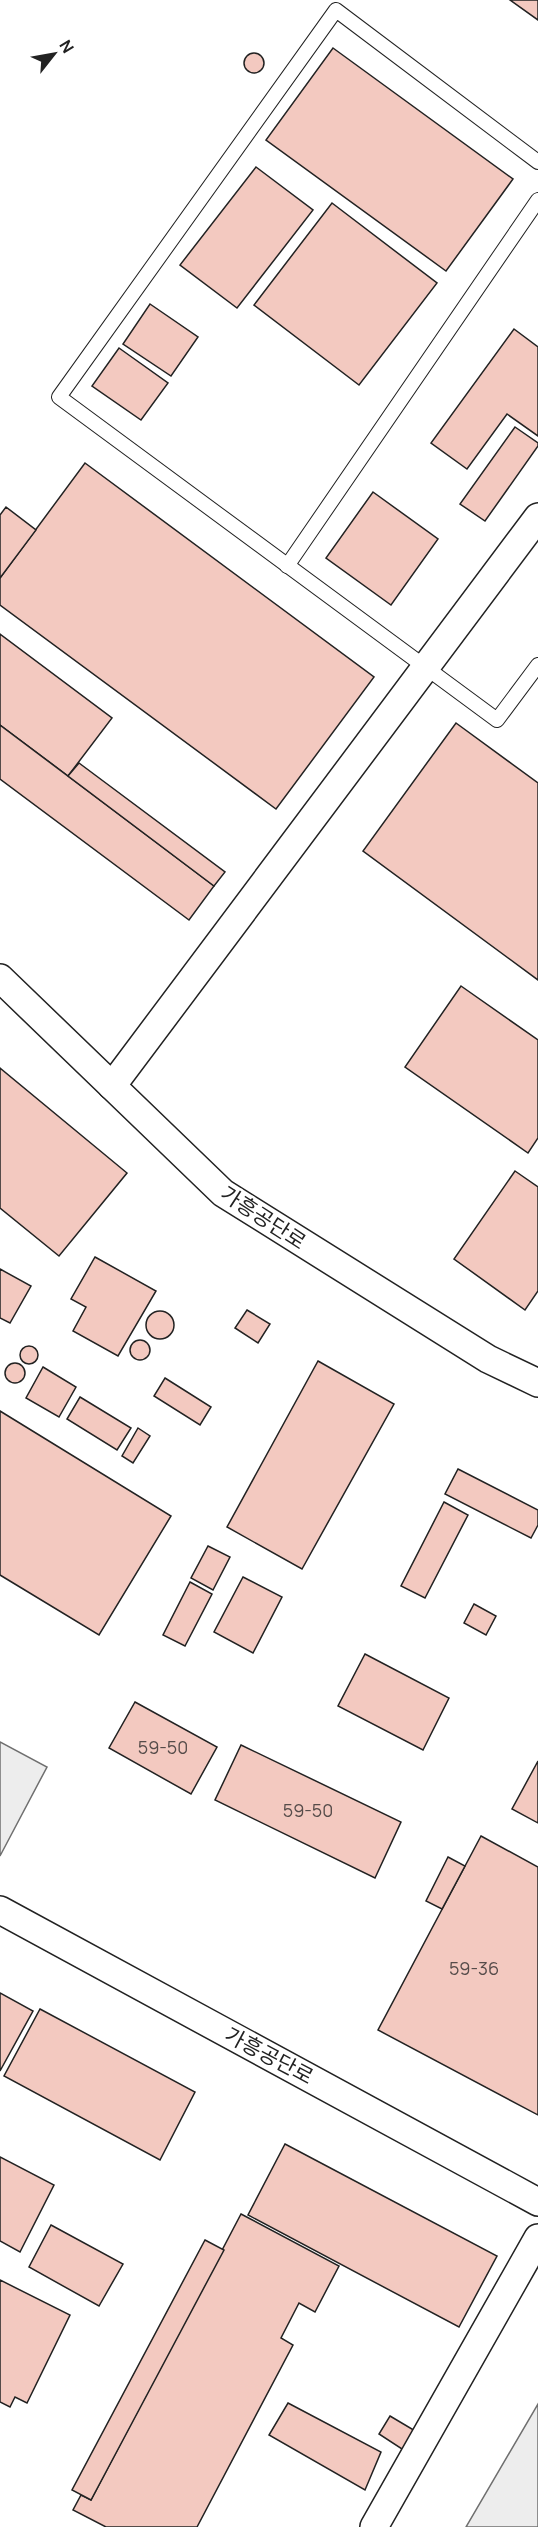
<svg xmlns="http://www.w3.org/2000/svg" width="538" height="2527" font-family="Manrope,'Noto Sans KR',sans-serif">
<style>
.parking{fill:#ededed;stroke:#6f6f6f;stroke-width:1.5}
.building{fill:#f3c9c0;stroke:#222;stroke-width:1.5}
.lines{fill:none;stroke-linecap:round;stroke-linejoin:round}
.lane-casing{stroke:#222;stroke-width:16}
.street-casing{stroke:#222;stroke-width:30}
.lane{stroke:#fff;stroke-width:14}
.street{stroke:#fff;stroke-width:27}
.labels{text-anchor:middle;stroke-width:4.5;stroke-linejoin:round;paint-order:stroke}
.number-label{font-size:18px;fill:#564c4a}
.street-label{font-size:21px;fill:#222;stroke:#fff}
</style>
<rect width="100%" height="100%" fill="#fff"/>
<g class="parking">
<path d="M0,1742L47,1767L0,1856Z"/>
<path d="M538,2404V2527H466Z"/>
</g>
<g class="building">
<path d="M510,0H538V20Z"/>
<path d="M333,48L513,179L446,271L266,140Z"/>
<circle cx="254" cy="63" r="10"/>
<path d="M256,167L313,210L237,308L180,265Z"/>
<path d="M332,203L437,283L359,385L254,305Z"/>
<path d="M150,304L198,337L171,376L123,344Z"/>
<path d="M514,329L538,347V436L507,414L467,469L431,443Z"/>
<path d="M119,348L168,383L141,420L92,386Z"/>
<path d="M515,427L538,443V446L485,521L460,504Z"/>
<path d="M85,463L374,677L276,809L0,605V578Z"/>
<path d="M373,492L438,539L391,605L326,558Z"/>
<path d="M6,507L36,530L0,578V515Z"/>
<path d="M0,634L112,718L68,776L0,725Z"/>
<path d="M456,723L538,783V980L363,851Z"/>
<path d="M0,725L214,886L189,920L0,779Z"/>
<path d="M79,763L225,872L214,886L68,776Z"/>
<path d="M461,986L538,1040V1138L528,1153L405,1067Z"/>
<path d="M0,1068L127,1173L59,1256L0,1208Z"/>
<path d="M515,1171L538,1187V1291L525,1310L454,1259Z"/>
<path d="M95,1257L156,1291L118,1356L73,1331L86,1307L71,1299Z"/>
<path d="M0,1269L31,1286L10,1323L0,1318Z"/>
<path d="M247,1310L270,1324L258,1343L235,1328Z"/>
<circle cx="160" cy="1325" r="14"/>
<circle cx="140" cy="1350" r="10"/>
<circle cx="29" cy="1355" r="9"/>
<path d="M318,1361L394,1404L302,1569L227,1527Z"/>
<circle cx="15" cy="1373" r="10"/>
<path d="M43,1367L76,1387L59,1417L26,1398Z"/>
<path d="M165,1378L211,1407L200,1425L154,1396Z"/>
<path d="M80,1397L131,1428L117,1450L67,1419Z"/>
<path d="M0,1411L171,1516L99,1635L0,1575Z"/>
<path d="M138,1428L150,1436L133,1463L122,1456Z"/>
<path d="M458,1469L538,1510V1525L531,1538L445,1494Z"/>
<path d="M444,1502L468,1515L425,1598L401,1586Z"/>
<path d="M208,1546L230,1557L213,1590L191,1578Z"/>
<path d="M243,1577L282,1597L253,1653L214,1632Z"/>
<path d="M190,1582L212,1594L185,1646L163,1635Z"/>
<path d="M474,1604L496,1616L486,1635L464,1623Z"/>
<path d="M365,1654L449,1698L423,1750L338,1706Z"/>
<path d="M135,1702L217,1747L191,1794L109,1748Z"/>
<path d="M241,1745L401,1822L375,1878L215,1800Z"/>
<path d="M538,1761V1823L512,1809Z"/>
<path d="M481,1836L538,1867V2115L378,2030Z"/>
<path d="M448,1857L465,1866L442,1909L426,1901Z"/>
<path d="M0,1993L33,2011L0,2071Z"/>
<path d="M40,2009L195,2092L160,2160L4,2076Z"/>
<path d="M285,2144L497,2256L459,2327L248,2215Z"/>
<path d="M0,2157L54,2185L20,2252L0,2241Z"/>
<path d="M241,2214L339,2266L315,2312L299,2303L281,2338L293,2345L197,2527H106L73,2510L81,2495L91,2500Z"/>
<path d="M51,2225L123,2264L99,2306L29,2267Z"/>
<path d="M205,2240L224,2250L91,2500L72,2490Z"/>
<path d="M0,2280L70,2315L27,2403L15,2397L10,2407L0,2402Z"/>
<path d="M288,2403L381,2452L365,2490L269,2435Z"/>
<path d="M390,2416L417,2432L405,2451L379,2434Z"/>
</g>
<g class="lines">
<g class="lane-casing">
<g id="lane">
<path d="M538,162L336,10L59,397L497,720L538,665"/>
<path d="M287,566L538,200"/>
</g>
</g>
<g class="street-casing">
<g id="street">
<path d="M0,978L223,1193L488,1359L538,1383"/>
<path d="M112,1086L538,517"/>
<path d="M0,1910L538,2202"/>
<path d="M374,2527L538,2238"/>
</g>
</g>
<use href="#lane" class="lane"/>
<use href="#street" class="street"/>
</g>
<g class="labels">
<g class="number-label">
<text x="163" y="1754">59-50</text>
<text x="308" y="1817">59-50</text>
<text x="474" y="1975">59-36</text>
</g>
<g class="street-label">
<text transform="translate(263 1218) rotate(33)" y="7">가흥공단로</text>
<text transform="translate(269 2056) rotate(28)" y="7">가흥공단로</text>
</g>
</g>
<g transform="translate(54 54) rotate(59)" stroke="#ffffff" stroke-width="4.5" paint-order="stroke">
<path d="M0-4.5L10 22L0 15L-10 22Z" fill="#222222"/>
<text y="-9" font-size="16" font-weight="bold" text-anchor="middle" fill="#222222">N</text>
</g>
</svg>
